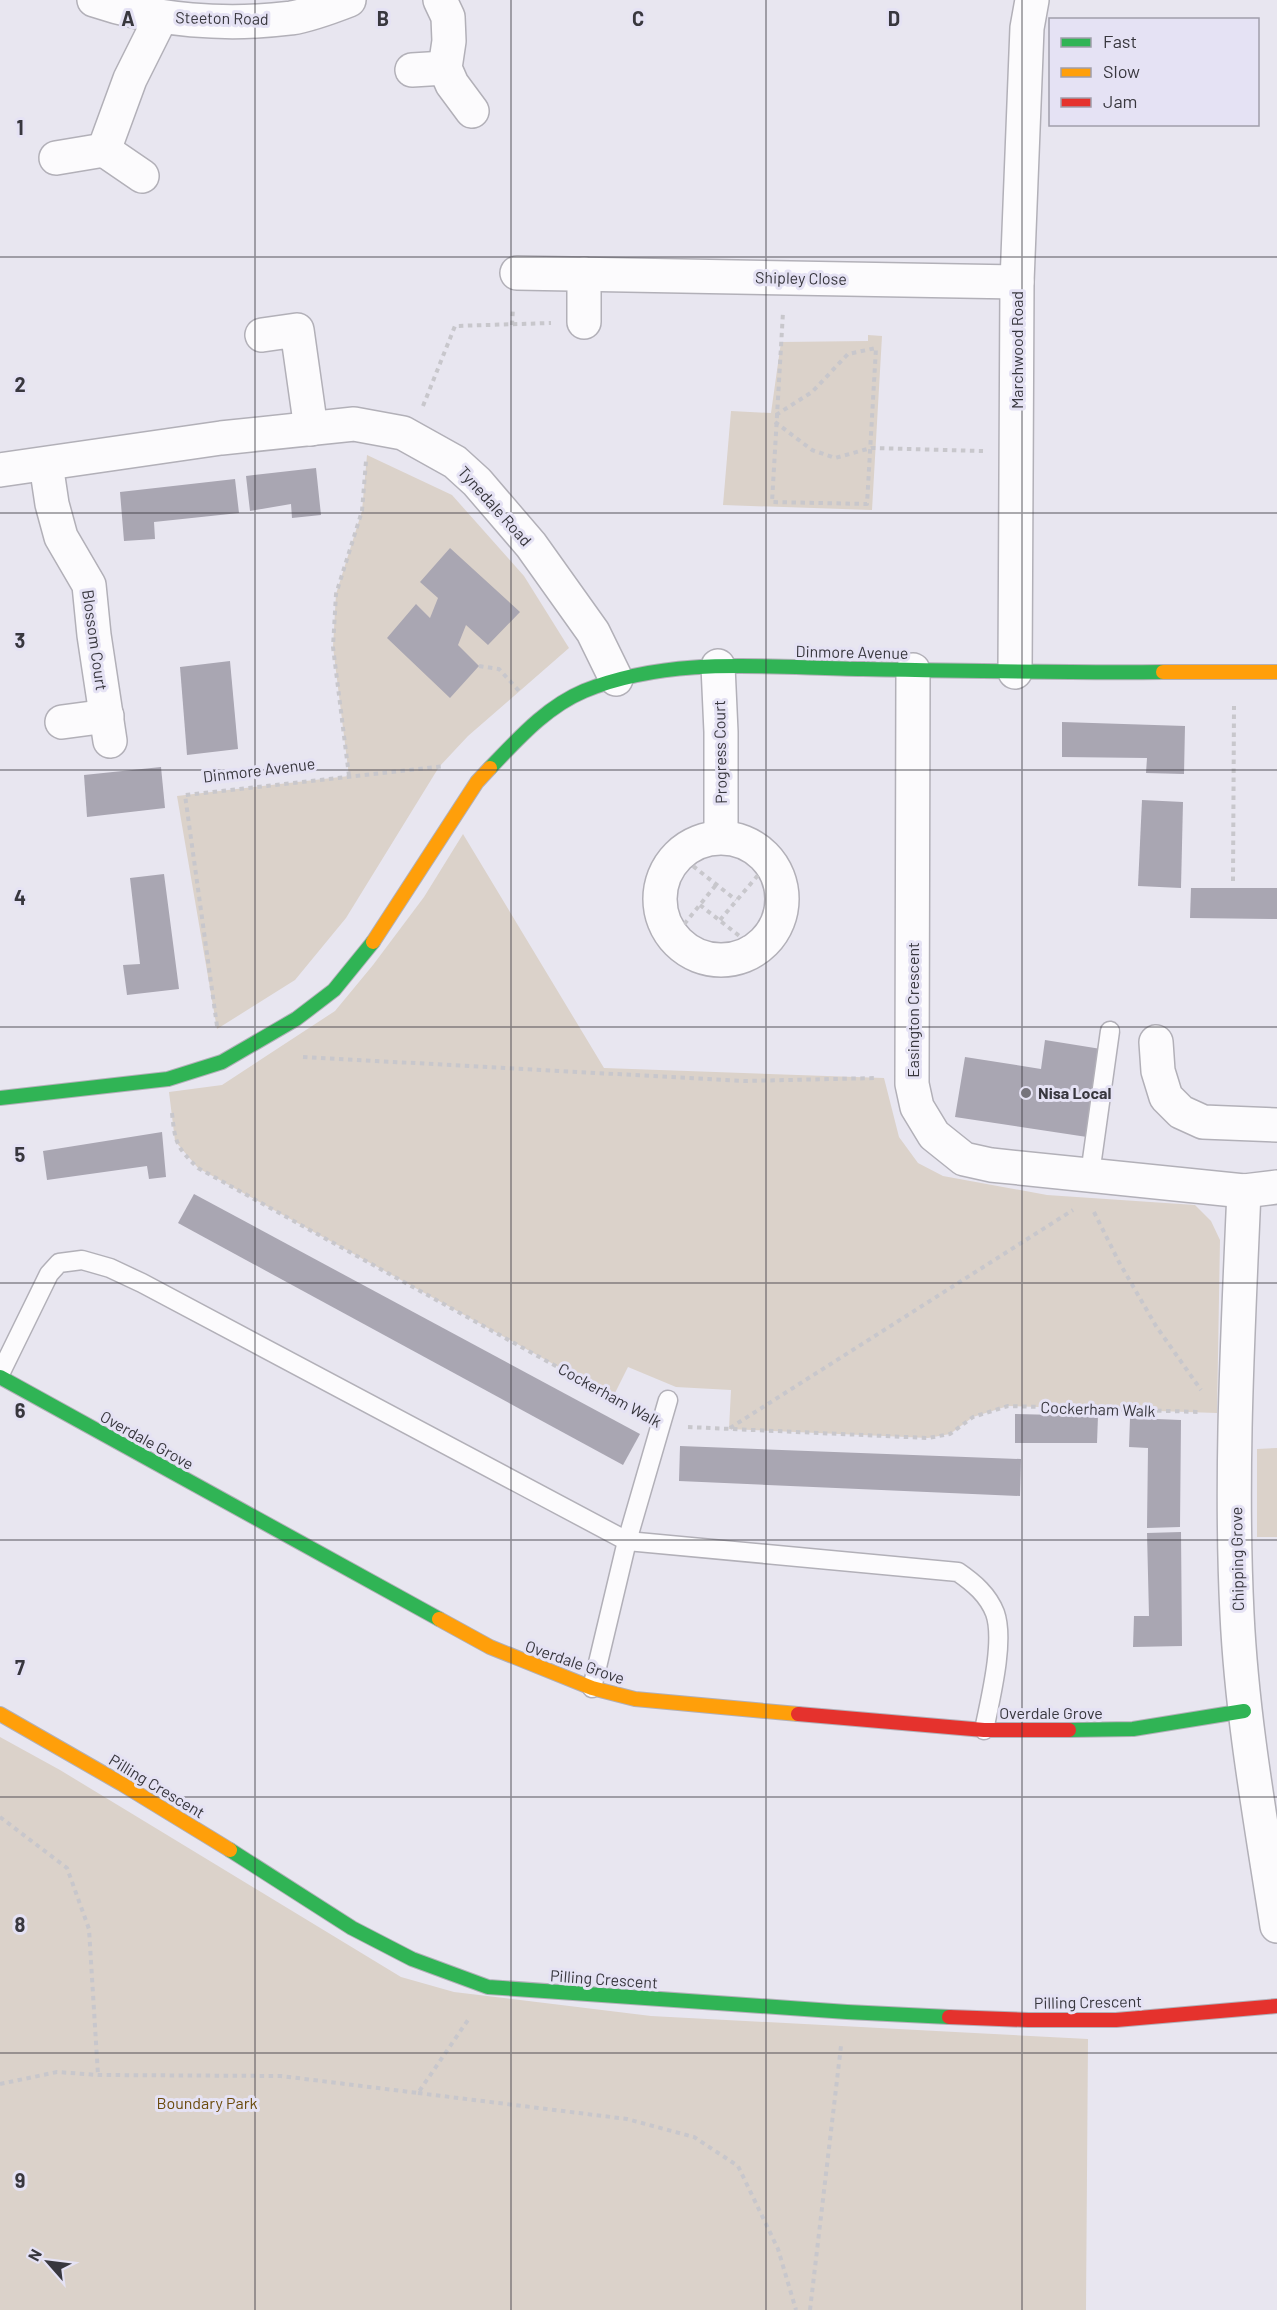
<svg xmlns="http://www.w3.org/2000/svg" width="1277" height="2310" font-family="Barlow,sans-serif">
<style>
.green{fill:#dbd2ca}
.building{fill:#a9a6b2}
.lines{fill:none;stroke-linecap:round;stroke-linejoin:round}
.lane-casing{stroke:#b2b0b8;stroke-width:21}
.street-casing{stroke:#b2b0b8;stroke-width:36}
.fast-casing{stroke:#b2b0b8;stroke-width:16}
.slow-casing{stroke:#b2b0b8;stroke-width:16}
.jam-casing{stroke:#b2b0b8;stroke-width:16}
.path{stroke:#c8c7cc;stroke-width:4;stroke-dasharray:4.5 4.5;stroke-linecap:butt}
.lane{stroke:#fcfbfd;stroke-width:18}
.street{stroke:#fcfbfd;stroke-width:33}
.fast{stroke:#30b455;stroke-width:14}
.slow{stroke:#ff9f0a;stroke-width:14}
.jam{stroke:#e5322d;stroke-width:14}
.grid{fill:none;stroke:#38373e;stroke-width:1.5;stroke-opacity:0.55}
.poi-dot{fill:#76747c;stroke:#e5e2f4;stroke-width:2}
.labels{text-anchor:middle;stroke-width:6;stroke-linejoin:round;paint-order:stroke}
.street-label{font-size:16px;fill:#38373e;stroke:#e5e2f4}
.poi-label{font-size:16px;font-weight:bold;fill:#38373e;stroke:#e5e2f4;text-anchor:start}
.park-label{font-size:16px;fill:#6b4b0d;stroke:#e5e2f4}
.grid-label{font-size:20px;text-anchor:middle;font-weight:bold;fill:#38373e;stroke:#e5e2f4;stroke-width:6;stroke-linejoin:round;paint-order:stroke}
</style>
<rect width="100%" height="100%" fill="#e8e6f0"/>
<g class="green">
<path d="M868,335L882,336L872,510L723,505L731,411L771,413L781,342L868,341Z"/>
<path d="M367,455L452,495L524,576L569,648L468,736L439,767L346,918L295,980L217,1029L177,796L349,776L333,647L336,594L362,511Z"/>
<path d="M463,834L604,1068L884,1078L899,1137L918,1163L943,1176L1047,1195L1195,1205L1211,1221L1220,1240L1217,1413L1008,1406L973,1417L950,1434L928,1438L729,1429L731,1390L676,1387L628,1367L613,1397L198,1168L175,1141L169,1092L222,1085L335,1011L373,965L424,897Z"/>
<path d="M1277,1448V1537H1257V1449Z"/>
<path d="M0,1737L60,1770L401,1977L454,1992L651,2016L1088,2039L1086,2310H0Z"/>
</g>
<g class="building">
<path d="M316,468L321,515L292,518L291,504L250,511L246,476Z"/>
<path d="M235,479L239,513L154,522L155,539L124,541L120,492Z"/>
<path d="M450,548L520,612L488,645L466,625L458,645L479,666L450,698L387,638L416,604L430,618L438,598L420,582Z"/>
<path d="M230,661L238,749L187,755L180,667Z"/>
<path d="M1062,722L1185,726L1184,774L1146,773L1147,758L1062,757Z"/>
<path d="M161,767L165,808L87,817L84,775Z"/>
<path d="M1142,800L1183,802L1181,888L1138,886Z"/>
<path d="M164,874L179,989L127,995L123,965L140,964L130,878Z"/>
<path d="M1191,888H1277V919L1190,918Z"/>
<path d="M1045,1040L1101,1049L1087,1137L955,1117L965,1057L1041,1069Z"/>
<path d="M162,1132L166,1177L149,1179L147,1166L47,1180L43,1151Z"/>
<path d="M194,1194L640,1434L623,1465L178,1223Z"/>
<path d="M1015,1414L1098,1416L1097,1443H1015Z"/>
<path d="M1130,1418L1181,1420L1180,1527L1147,1528L1148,1448L1129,1447Z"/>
<path d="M680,1446L1021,1459L1020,1496L679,1481Z"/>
<path d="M1181,1532L1182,1646L1133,1647L1134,1616H1149L1147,1533Z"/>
</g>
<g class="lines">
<g class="lane-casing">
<g id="lane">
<path d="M1090,1174L1110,1031"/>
<path d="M0,1374L49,1274L59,1263L82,1260L110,1268L142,1283L627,1541L958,1572C974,1583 988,1595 995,1613C1005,1641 990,1700 984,1730"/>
<path d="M592,1688L627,1541L668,1400"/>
</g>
</g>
<g class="street-casing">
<g id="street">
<path d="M94,0C155,21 227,26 291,18C310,15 331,7 349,0"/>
<path d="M440,0L448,17L449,41L445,68L452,84L472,111"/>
<path d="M412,70L445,68"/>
<path d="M56,158L104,150"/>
<path d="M142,176L104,150L130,79L161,17"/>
<path d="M517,273L1017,282"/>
<path d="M584,322V274"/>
<path d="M262,335L297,330L311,429"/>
<path d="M46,464L52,504L61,537L89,585L94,635L110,741"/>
<path d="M0,470L221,438L354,424L403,433L455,462L477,482L531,545L593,632L616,679"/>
<path d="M718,666L721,732V837"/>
<path d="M913,670L912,1084L917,1107L934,1135L964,1159L991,1165L1244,1191L1277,1187"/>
<path d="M1015,672L1017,282L1027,28L1032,0"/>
<path d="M62,722L107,716"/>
<circle cx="721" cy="899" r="61"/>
<path d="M1156,1042L1158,1071L1166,1097L1181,1112L1203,1122L1277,1125"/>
<path d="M1244,1191C1238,1332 1230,1473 1237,1614C1242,1719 1261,1822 1277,1926"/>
</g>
</g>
<g class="fast-casing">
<g id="fast">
<path d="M490,768C518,739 546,707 584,691C672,655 771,668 863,669C963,671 1063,673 1163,672"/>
<path d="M0,1098L168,1079L222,1062L296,1019L334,990L373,942"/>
<path d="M0,1377L439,1619"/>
<path d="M1069,1730L1133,1729L1244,1711"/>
<path d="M230,1850L352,1928L412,1959L488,1987L847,2012L949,2017"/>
</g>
</g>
<g class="slow-casing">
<g id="slow">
<path d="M1163,672H1277"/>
<path d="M373,942L477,782L490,768"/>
<path d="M439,1619L490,1647L592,1688L635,1699L798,1714"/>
<path d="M0,1714L122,1784L230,1850"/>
</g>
</g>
<g class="jam-casing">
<g id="jam">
<path d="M798,1714L984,1730H1069"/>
<path d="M949,2017L1028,2020H1116L1277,2006"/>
</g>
</g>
<g class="path">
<path d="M512,325L513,308"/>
<path d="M423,406L455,326L551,323"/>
<path d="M776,415L812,392L848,354L876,348L867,504L772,502L783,312"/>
<path d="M775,422L812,450L835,458L871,448L983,451"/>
<path d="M479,666L499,669L520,692"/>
<path d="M349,776L333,647L336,594L362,511L366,461"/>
<path d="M679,855L736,900"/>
<path d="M1233,881L1234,706"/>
<path d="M700,905L756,949"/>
<path d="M720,920L770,861"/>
<path d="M673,938L716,885"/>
<path d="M217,1026L185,795L445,766"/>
<path d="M303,1057L744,1081L877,1078"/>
<path d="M172,1113C175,1142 176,1147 198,1168L637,1411"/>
<path d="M1094,1212L1119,1262L1156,1326L1201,1390"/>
<path d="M688,1427L928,1438L950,1434L973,1417L1008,1406L1200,1412"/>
<path d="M730,1428L1073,1210"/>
<path d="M0,1817L67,1868L89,1929L98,2075"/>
<path d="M0,2084L57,2072L98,2075L281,2076L418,2093L470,2017"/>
<path d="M418,2093L627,2119L694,2137L738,2166L778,2249L796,2310"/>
<path d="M810,2310L841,2046"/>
</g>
<use href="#lane" class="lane"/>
<use href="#street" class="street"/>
<use href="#fast" class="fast"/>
<use href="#slow" class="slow"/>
<use href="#jam" class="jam"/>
</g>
<path class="grid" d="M255,0V2310M511,0V2310M766,0V2310M1022,0V2310M0,257H1277M0,513H1277M0,770H1277M0,1027H1277M0,1283H1277M0,1540H1277M0,1797H1277M0,2053H1277"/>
<circle class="poi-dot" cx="1026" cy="1093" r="6"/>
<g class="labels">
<g class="street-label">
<text transform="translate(222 18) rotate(1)" y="6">Steeton Road</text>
<text transform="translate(801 278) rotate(1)" y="6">Shipley Close</text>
<text transform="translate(1017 350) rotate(-90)" y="6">Marchwood Road</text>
<text transform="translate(495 506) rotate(48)" y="6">Tynedale Road</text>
<text transform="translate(95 640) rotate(82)" y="6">Blossom Court</text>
<text transform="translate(852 652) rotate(1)" y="6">Dinmore Avenue</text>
<text transform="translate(720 752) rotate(-91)" y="6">Progress Court</text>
<text transform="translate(259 770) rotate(-7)" y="6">Dinmore Avenue</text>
<text transform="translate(913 1010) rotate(-90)" y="6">Easington Crescent</text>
<text transform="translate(610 1395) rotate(29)" y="6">Cockerham Walk</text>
<text transform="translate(1098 1409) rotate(2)" y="6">Cockerham Walk</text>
<text transform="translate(147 1440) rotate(29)" y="6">Overdale Grove</text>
<text transform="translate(1237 1559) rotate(-91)" y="6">Chipping Grove</text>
<text transform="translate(575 1662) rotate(19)" y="6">Overdale Grove</text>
<text x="1051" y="1719">Overdale Grove</text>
<text transform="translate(157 1786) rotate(31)" y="6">Pilling Crescent</text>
<text transform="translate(604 1979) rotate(4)" y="6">Pilling Crescent</text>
<text transform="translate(1088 2002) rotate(-1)" y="6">Pilling Crescent</text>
</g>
<g class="poi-label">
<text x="1038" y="1099">Nisa Local</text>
</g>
<g class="park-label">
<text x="207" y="2109">Boundary Park</text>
</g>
</g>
<g class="grid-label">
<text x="128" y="26">A</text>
<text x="383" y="26">B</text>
<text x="638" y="26">C</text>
<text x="894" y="26">D</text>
<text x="20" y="135">1</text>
<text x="20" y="392">2</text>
<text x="20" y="648">3</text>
<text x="20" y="905">4</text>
<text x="20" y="1162">5</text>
<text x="20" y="1418">6</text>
<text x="20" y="1675">7</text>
<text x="20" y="1932">8</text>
<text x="20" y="2188">9</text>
</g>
<rect x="1049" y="18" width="210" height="108" fill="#e5e2f4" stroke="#a09eab" stroke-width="1.5"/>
<rect x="1061" y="38" width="30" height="9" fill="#30b455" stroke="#a09eab" stroke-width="1.5"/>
<text x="1103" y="48" font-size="18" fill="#38373e">Fast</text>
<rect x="1061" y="68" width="30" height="9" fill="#ff9f0a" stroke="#a09eab" stroke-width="1.5"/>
<text x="1103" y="78" font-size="18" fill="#38373e">Slow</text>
<rect x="1061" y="98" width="30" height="9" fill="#e5322d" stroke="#a09eab" stroke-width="1.5"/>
<text x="1103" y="108" font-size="18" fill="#38373e">Jam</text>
<g transform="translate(48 2262) rotate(298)" stroke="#e5e2f4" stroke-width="4.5" paint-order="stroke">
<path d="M0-4.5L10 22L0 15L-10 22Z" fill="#38373e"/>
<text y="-9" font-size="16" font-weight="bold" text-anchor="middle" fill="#38373e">N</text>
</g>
</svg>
